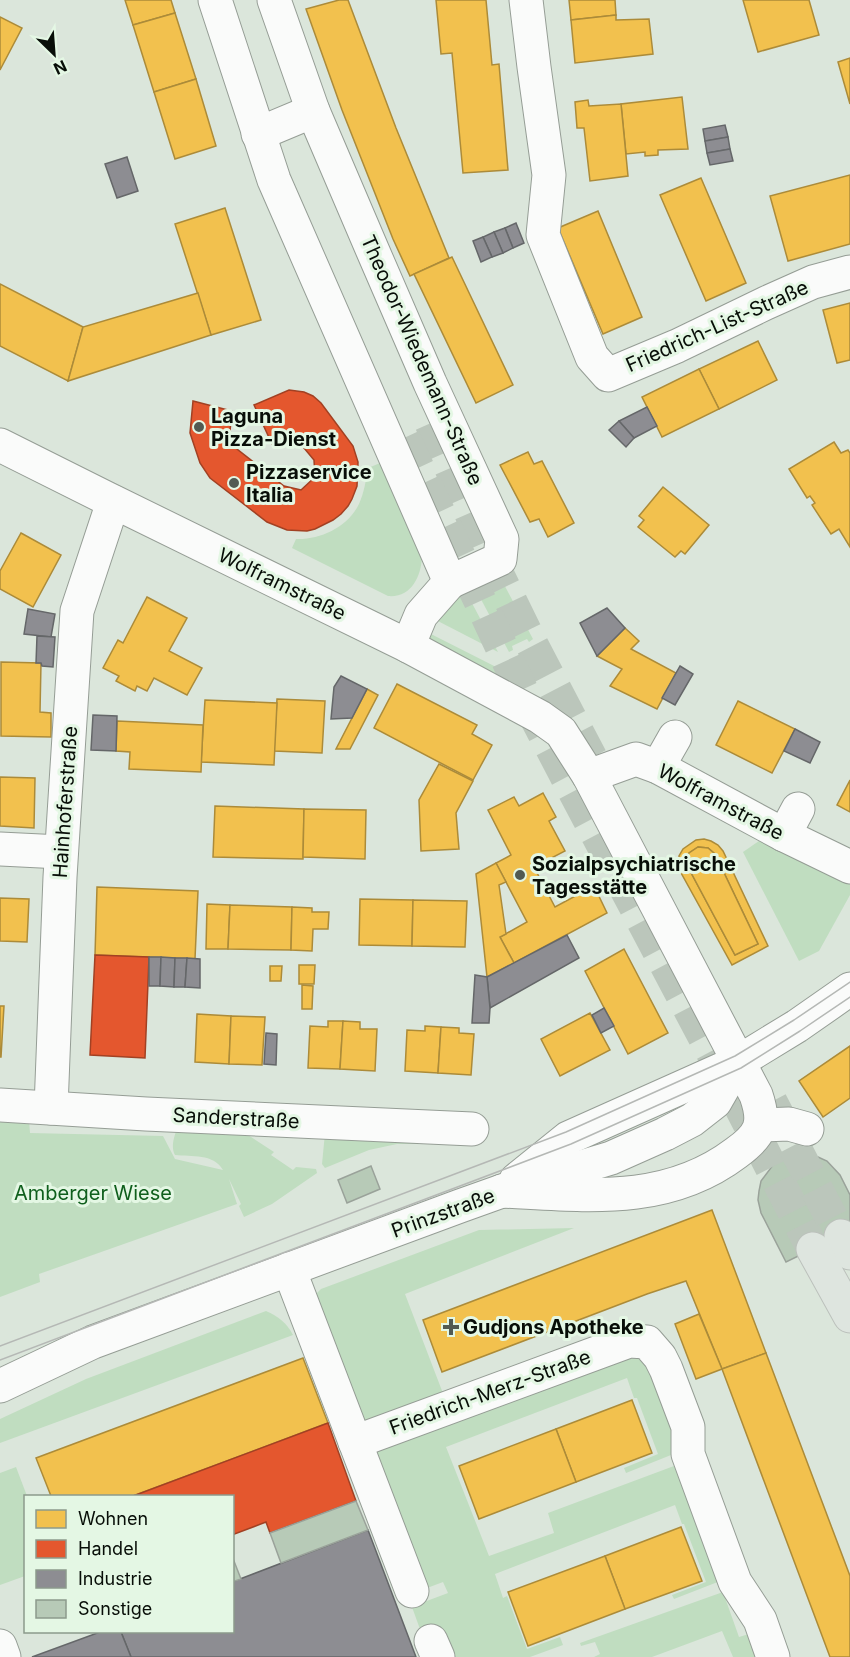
<svg xmlns="http://www.w3.org/2000/svg" width="850" height="1657" font-family="Inter,sans-serif">
<style>
.green{fill:#c0ddc0}
.homes{fill:#f2c14e;stroke:#ac8b39;stroke-width:1.5;fill-rule:evenodd}
.shops{fill:#e4572e;stroke:#a24123;stroke-width:1.5}
.industry{fill:#8d8d92;stroke:#656769;stroke-width:1.5}
.building{fill:#b7cab7;stroke:#9aa29a;stroke-width:1.5}
.lines{fill:none;stroke-linecap:round;stroke-linejoin:round}
.major-tunnel{stroke:#bbc6bb;stroke-width:33;stroke-dasharray:33 16;stroke-linecap:butt}
.minor-casing{stroke:#959d95;stroke-width:35}
.major-casing{stroke:#bcc1bc;stroke-width:35}
.minor{stroke:#fafbfa;stroke-width:33}
.major{stroke:#dee5df;stroke-width:33}
.tram{stroke:#b5b8b5;stroke-width:1.5}
.poi-dot{fill:#525a52;stroke:#e4f7e4;stroke-width:2}
.labels{text-anchor:middle;stroke-width:6;stroke-linejoin:round;paint-order:stroke}
.street-label{font-size:20px;fill:#080e08;stroke:#e4f7e4}
.poi-label{font-size:20px;font-weight:bold;fill:#080e08;stroke:#e4f7e4;text-anchor:start}
.park-label{font-size:20px;fill:#0f5f1c;stroke:#e4f7e4}
</style>
<rect width="100%" height="100%" fill="#dbe6db"/>
<g class="green">
<path d="M385,461L422,557C421,577 411,598 388,596L292,548L296,539C320,540 348,527 359,504C364,493 366,480 368,468Z"/>
<path d="M499,575L533,639L529,642L527,639L512,646L513,650L509,652L475,588Z"/>
<path d="M466,592L498,652L432,618L440,606Z"/>
<path d="M427,632L504,671L507,684L424,641Z"/>
<path d="M766,836L850,880V895L819,951L799,961L743,852Z"/>
<path d="M0,1119L29,1120L30,1133L163,1136L175,1159L223,1170C213,1153 192,1157 175,1155C170,1146 175,1135 178,1125L248,1135L274,1152L271,1155L293,1170L296,1167L316,1169L317,1173L272,1204L244,1217L239,1206L241,1204L229,1179L237,1204L39,1274L40,1282L0,1297Z"/>
<path d="M325,1133L443,1144H397L369,1150L325,1168L322,1164Z"/>
<path d="M574,1228L405,1294L444,1396L367,1422L362,1418L326,1320L315,1299L317,1293L321,1289L479,1230Z"/>
<path d="M266,1311C278,1316 287,1323 293,1335L0,1443V1419L86,1379Z"/>
<path d="M630,1354L646,1361L681,1451L626,1473L624,1468L658,1454L637,1398H634L627,1378L446,1447L489,1556L554,1533L548,1513L674,1466L691,1510L728,1578L674,1599L672,1595L706,1582L684,1524H682L675,1505L495,1574L503,1598L507,1596L527,1649L560,1637L563,1645L530,1657H445L425,1643L408,1596L420,1592L424,1602L448,1593L443,1582L427,1588L374,1450Z"/>
<path d="M16,1467L27,1496H26L25,1576L0,1585V1473Z"/>
<path d="M723,1592L739,1637L749,1634L765,1657H733L722,1631L652,1657H594L600,1654L595,1642L581,1646L580,1643Z"/>
</g>
<g class="homes">
<path d="M125,0H171L175,13L133,25Z"/>
<path d="M339,0H348L396,128L449,258L410,276L393,239L342,110L306,9Z"/>
<path d="M436,0H486L492,65L499,64L508,170L463,173L452,53L441,54Z"/>
<path d="M569,0H615L616,15L571,20Z"/>
<path d="M743,0H809L819,35L758,52Z"/>
<path d="M175,13L196,79L154,92L133,25Z"/>
<path d="M616,15V20L649,19L653,54L575,63L571,20Z"/>
<path d="M0,17L22,28L0,70Z"/>
<path d="M850,58V104L838,62Z"/>
<path d="M196,79L216,146L175,159L154,92Z"/>
<path d="M682,97L688,149L658,150V155L645,156V152L626,154L621,104Z"/>
<path d="M588,100L589,106L621,104L628,176L590,181L584,128H577L575,102Z"/>
<path d="M850,175V244L788,261L770,196Z"/>
<path d="M701,178L746,283L706,301L660,195Z"/>
<path d="M225,208L261,320L211,335L175,224Z"/>
<path d="M598,211L642,317L603,334L558,228Z"/>
<path d="M452,257L513,385L476,403L414,274Z"/>
<path d="M0,284L83,327L68,381L0,346Z"/>
<path d="M198,293L211,335L68,381L83,327Z"/>
<path d="M850,303V360L837,363L823,310Z"/>
<path d="M758,341L777,380L719,409L699,369Z"/>
<path d="M699,369L719,409L662,437L642,397Z"/>
<path d="M834,442L841,453L848,450L850,453V547L839,529L831,534L812,505L815,503L810,496L807,498L789,469Z"/>
<path d="M528,452L534,464L542,461L574,523L548,537L539,519L530,522L500,465Z"/>
<path d="M663,487L709,525L685,554L681,551L675,557L638,527L644,520L639,516Z"/>
<path d="M21,533L61,555L33,607L0,589V571Z"/>
<path d="M147,597L187,618L169,651L202,668L187,695L154,678L147,691L137,686L135,691L116,681L119,676L103,668L118,640L123,643Z"/>
<path d="M625,628L639,641L631,649L676,673L657,709L610,686L622,669L597,656Z"/>
<path d="M1,662L41,663L40,712L51,713V737L1,736Z"/>
<path d="M397,684L477,725L472,734L492,745L473,780L374,728Z"/>
<path d="M367,689L378,695L350,749H336Z"/>
<path d="M277,699L325,701L322,753L274,751Z"/>
<path d="M205,700L277,703L274,765L201,762Z"/>
<path d="M738,701L795,729L772,773L716,745Z"/>
<path d="M117,721L203,725L201,772L129,769L130,752L116,751Z"/>
<path d="M439,764L473,781L456,813L459,849L421,851L419,800Z"/>
<path d="M0,777L35,778L34,828L0,826Z"/>
<path d="M850,780V812L837,805Z"/>
<path d="M543,793L556,817L549,821L565,851L534,867L555,907L594,886L607,913L514,963L500,937L527,922L496,863L511,855L488,810L514,797L519,806Z"/>
<path d="M215,806L304,809L303,859L213,857Z"/>
<path d="M304,809L366,810L365,859L303,857Z"/>
<path d="M704,839L711,841L718,845L723,851L768,946L732,965L680,871L679,856L683,849L696,840ZM698,847L708,848L715,854L758,944L735,955L688,867L687,857L689,853Z"/>
<path d="M698,847L708,848L715,854L758,944L735,955L688,867L687,857L689,853Z"/>
<path d="M496,863L506,882L499,885L506,934L500,937L514,963L487,977L476,874Z"/>
<path d="M97,887L198,891L195,959L95,955Z"/>
<path d="M0,898L29,899L27,942L0,941Z"/>
<path d="M360,899L413,900L412,946L359,945Z"/>
<path d="M413,900L467,901L465,947L412,946Z"/>
<path d="M207,904L230,905L228,949H206Z"/>
<path d="M230,905L292,907L291,950L228,949Z"/>
<path d="M292,907L312,908V912H329L328,929H313L312,951L291,950Z"/>
<path d="M624,949L668,1033L628,1054L585,971Z"/>
<path d="M299,965H315L314,984H299Z"/>
<path d="M270,966H282L281,981H270Z"/>
<path d="M302,985L313,986L312,1009H302Z"/>
<path d="M0,1006H4L1,1057H0Z"/>
<path d="M590,1013L610,1050L560,1076L541,1039Z"/>
<path d="M197,1014L231,1016L229,1064L195,1062Z"/>
<path d="M231,1016L265,1017L262,1065L229,1064Z"/>
<path d="M328,1021H343L340,1069L308,1068L310,1026L328,1027Z"/>
<path d="M343,1021L360,1022V1029H377L375,1071L340,1069Z"/>
<path d="M425,1026L441,1027L438,1073L405,1071L407,1030L425,1031Z"/>
<path d="M441,1027L459,1028V1033L474,1034L471,1075L438,1073Z"/>
<path d="M850,1046V1098L823,1117L799,1081Z"/>
<path d="M712,1210L766,1353L722,1369L686,1281L647,1294L442,1372L423,1320Z"/>
<path d="M699,1314L722,1369L696,1379L675,1324Z"/>
<path d="M766,1353L850,1576V1657H830L722,1369Z"/>
<path d="M303,1358L328,1423L133,1496H51L36,1458Z"/>
<path d="M632,1400L652,1453L576,1482L556,1429Z"/>
<path d="M556,1429L576,1482L479,1519L459,1466Z"/>
<path d="M681,1527L702,1581L625,1609L605,1556Z"/>
<path d="M605,1556L625,1609L528,1646L508,1592Z"/>
</g>
<g class="shops">
<path d="M289,390L304,392L313,396L321,403L353,446L358,462L357,486L352,499L348,506L341,514L333,520L315,529L307,531L287,530L267,522L210,478L200,463L190,433L193,401L232,411L230,431L237,449L284,486L301,490L315,477L314,460L294,436L272,444L254,405Z"/>
<path d="M95,955L149,957L145,1058L90,1055Z"/>
<path d="M328,1423L356,1501L270,1533L266,1522L232,1535V1496H133Z"/>
</g>
<g class="industry">
<path d="M725,125L728,137L705,141L703,129Z"/>
<path d="M728,137L730,149L707,153L705,141Z"/>
<path d="M730,149L733,161L710,165L707,153Z"/>
<path d="M127,157L138,191L117,198L105,164Z"/>
<path d="M516,223L524,243L513,248L505,228Z"/>
<path d="M505,228L513,248L503,253L494,232Z"/>
<path d="M494,232L503,253L492,257L483,237Z"/>
<path d="M483,237L492,257L481,262L473,241Z"/>
<path d="M647,407L657,426L634,438L619,421Z"/>
<path d="M619,421L634,438L626,447L609,430Z"/>
<path d="M607,608L625,628L597,656L580,623Z"/>
<path d="M28,609L55,614L51,637L24,634Z"/>
<path d="M37,636L55,637L53,667L42,666L41,663H36Z"/>
<path d="M680,666L693,674L675,705L662,698Z"/>
<path d="M341,676L367,689L352,718L331,719L334,687Z"/>
<path d="M93,715L117,716L116,751L91,750Z"/>
<path d="M795,729L820,742L810,763L784,751Z"/>
<path d="M567,935L579,958L490,1008L487,977Z"/>
<path d="M149,957H161L160,986H149Z"/>
<path d="M161,957L175,958L174,987L160,986Z"/>
<path d="M175,958H187L185,987H174Z"/>
<path d="M187,958L200,959V988L185,987Z"/>
<path d="M475,975L487,977L490,1008L489,1023H472Z"/>
<path d="M604,1008L614,1026L601,1033L592,1015Z"/>
<path d="M266,1033L277,1034L276,1065L264,1064Z"/>
<path d="M368,1530L416,1657H131L121,1632H232V1582Z"/>
<path d="M100,1632H121L131,1657H32Z"/>
</g>
<g class="building">
<path d="M799,1154L818,1157L827,1161L840,1175L850,1195V1231L786,1262L761,1213L758,1200L759,1191L761,1181L773,1165L789,1156Z"/>
<path d="M371,1166L380,1189L347,1203L338,1180Z"/>
<path d="M356,1501L368,1530L281,1563L270,1533Z"/>
<path d="M232,1556L241,1579L232,1582Z"/>
</g>
<g class="lines">
<g class="major-tunnel">
<path d="M431,423L497,573L531,643L591,758"/>
<path d="M404,438L522,691L564,772L717,1061L813,1249"/>
<path d="M771,1102L841,1236"/>
</g>
<g class="minor-casing">
<g id="minor">
<path d="M215,0L274,180L450,582L500,559L502,539L430,383L372,249L313,111L274,0"/>
<path d="M526,0L534,67L549,175L543,235L592,357L608,375L677,346L766,303L813,282L850,272"/>
<path d="M258,134L313,111"/>
<path d="M0,445L106,498L408,646L540,717L561,732L589,776L756,1095C766,1124 761,1135 736,1153C666,1206 585,1195 502,1191"/>
<path d="M408,646L421,615L450,582"/>
<path d="M658,767L675,737"/>
<path d="M589,776L636,759L658,767L784,835L850,867"/>
<path d="M784,835L798,809"/>
<path d="M0,849L61,852"/>
<path d="M0,1105L146,1114L472,1129"/>
<path d="M51,1108L60,877L77,611L113,502"/>
<path d="M762,1125L789,1124L807,1129"/>
<path d="M516,1180L568,1138L738,1062"/>
<path d="M289,1269L412,1591"/>
<path d="M0,1386L93,1342L460,1206L502,1191L611,1158L665,1134L692,1120L715,1102L738,1062L797,1026L850,989"/>
<path d="M355,1442L629,1341L647,1342L660,1357L666,1369L688,1427V1454L735,1582L760,1620L773,1657"/>
<path d="M431,1641L438,1657"/>
<path d="M0,1646L4,1657"/>
</g>
</g>
<g class="major-casing">
<g id="major">
<path d="M841,1236L850,1253"/>
<path d="M813,1249L850,1316"/>
</g>
</g>
<use href="#minor" class="minor"/>
<use href="#major" class="major"/>
<g class="tram">
<path d="M0,1346L566,1132L735,1056L794,1020L850,982"/>
<path d="M0,1360L571,1144L741,1068L800,1031L850,997"/>
</g>
</g>
<g class="poi-dot">
<circle cx="199" cy="427" r="6"/>
<circle cx="234" cy="483" r="6"/>
<circle cx="520" cy="875" r="6"/>
<path d="M448 1318h6v6h6v6h-6v6h-6v-6h-6v-6h6z"/>
</g>
<g class="labels">
<g class="street-label">
<text transform="translate(717 326) rotate(-24)" y="7">Friedrich-List-Straße</text>
<text transform="translate(422 360) rotate(66)" y="7">Theodor-Wiedemann-Straße</text>
<text transform="translate(282 584) rotate(26)" y="7">Wolframstraße</text>
<text transform="translate(65 802) rotate(-86)" y="7">Hainhoferstraße</text>
<text transform="translate(721 802) rotate(28)" y="7">Wolframstraße</text>
<text transform="translate(236 1118) rotate(3)" y="7">Sanderstraße</text>
<text transform="translate(443 1213) rotate(-20)" y="7">Prinzstraße</text>
<text transform="translate(490 1392) rotate(-20)" y="7">Friedrich-Merz-Straße</text>
</g>
<g class="poi-label">
<text x="211" y="423">Laguna<tspan x="211" dy="23">Pizza-Dienst</tspan></text>
<text x="246" y="479">Pizzaservice<tspan x="246" dy="23">Italia</tspan></text>
<text x="532" y="871">Sozialpsychiatrische<tspan x="532" dy="23">Tagesstätte</tspan></text>
<text x="463" y="1334">Gudjons Apotheke</text>
</g>
<g class="park-label">
<text x="93" y="1200">Amberger Wiese</text>
</g>
</g>
<rect x="24" y="1495" width="210" height="138" fill="#e4f7e4" stroke="#8c9a8c" stroke-width="1.5"/>
<rect x="36" y="1510" width="30" height="18" fill="#f2c14e" stroke="#8c9a8c" stroke-width="1.5"/>
<text x="78" y="1525" font-size="18" fill="#080e08">Wohnen</text>
<rect x="36" y="1540" width="30" height="18" fill="#e4572e" stroke="#8c9a8c" stroke-width="1.5"/>
<text x="78" y="1555" font-size="18" fill="#080e08">Handel</text>
<rect x="36" y="1570" width="30" height="18" fill="#8d8d92" stroke="#8c9a8c" stroke-width="1.5"/>
<text x="78" y="1585" font-size="18" fill="#080e08">Industrie</text>
<rect x="36" y="1600" width="30" height="18" fill="#b7cab7" stroke="#8c9a8c" stroke-width="1.5"/>
<text x="78" y="1615" font-size="18" fill="#080e08">Sonstige</text>
<g transform="translate(54 54) rotate(155)" stroke="#e4f7e4" stroke-width="4.5" paint-order="stroke">
<path d="M0-4.5L10 22L0 15L-10 22Z" fill="#080e08"/>
<text y="-9" font-size="16" font-weight="bold" text-anchor="middle" fill="#080e08">N</text>
</g>
</svg>
